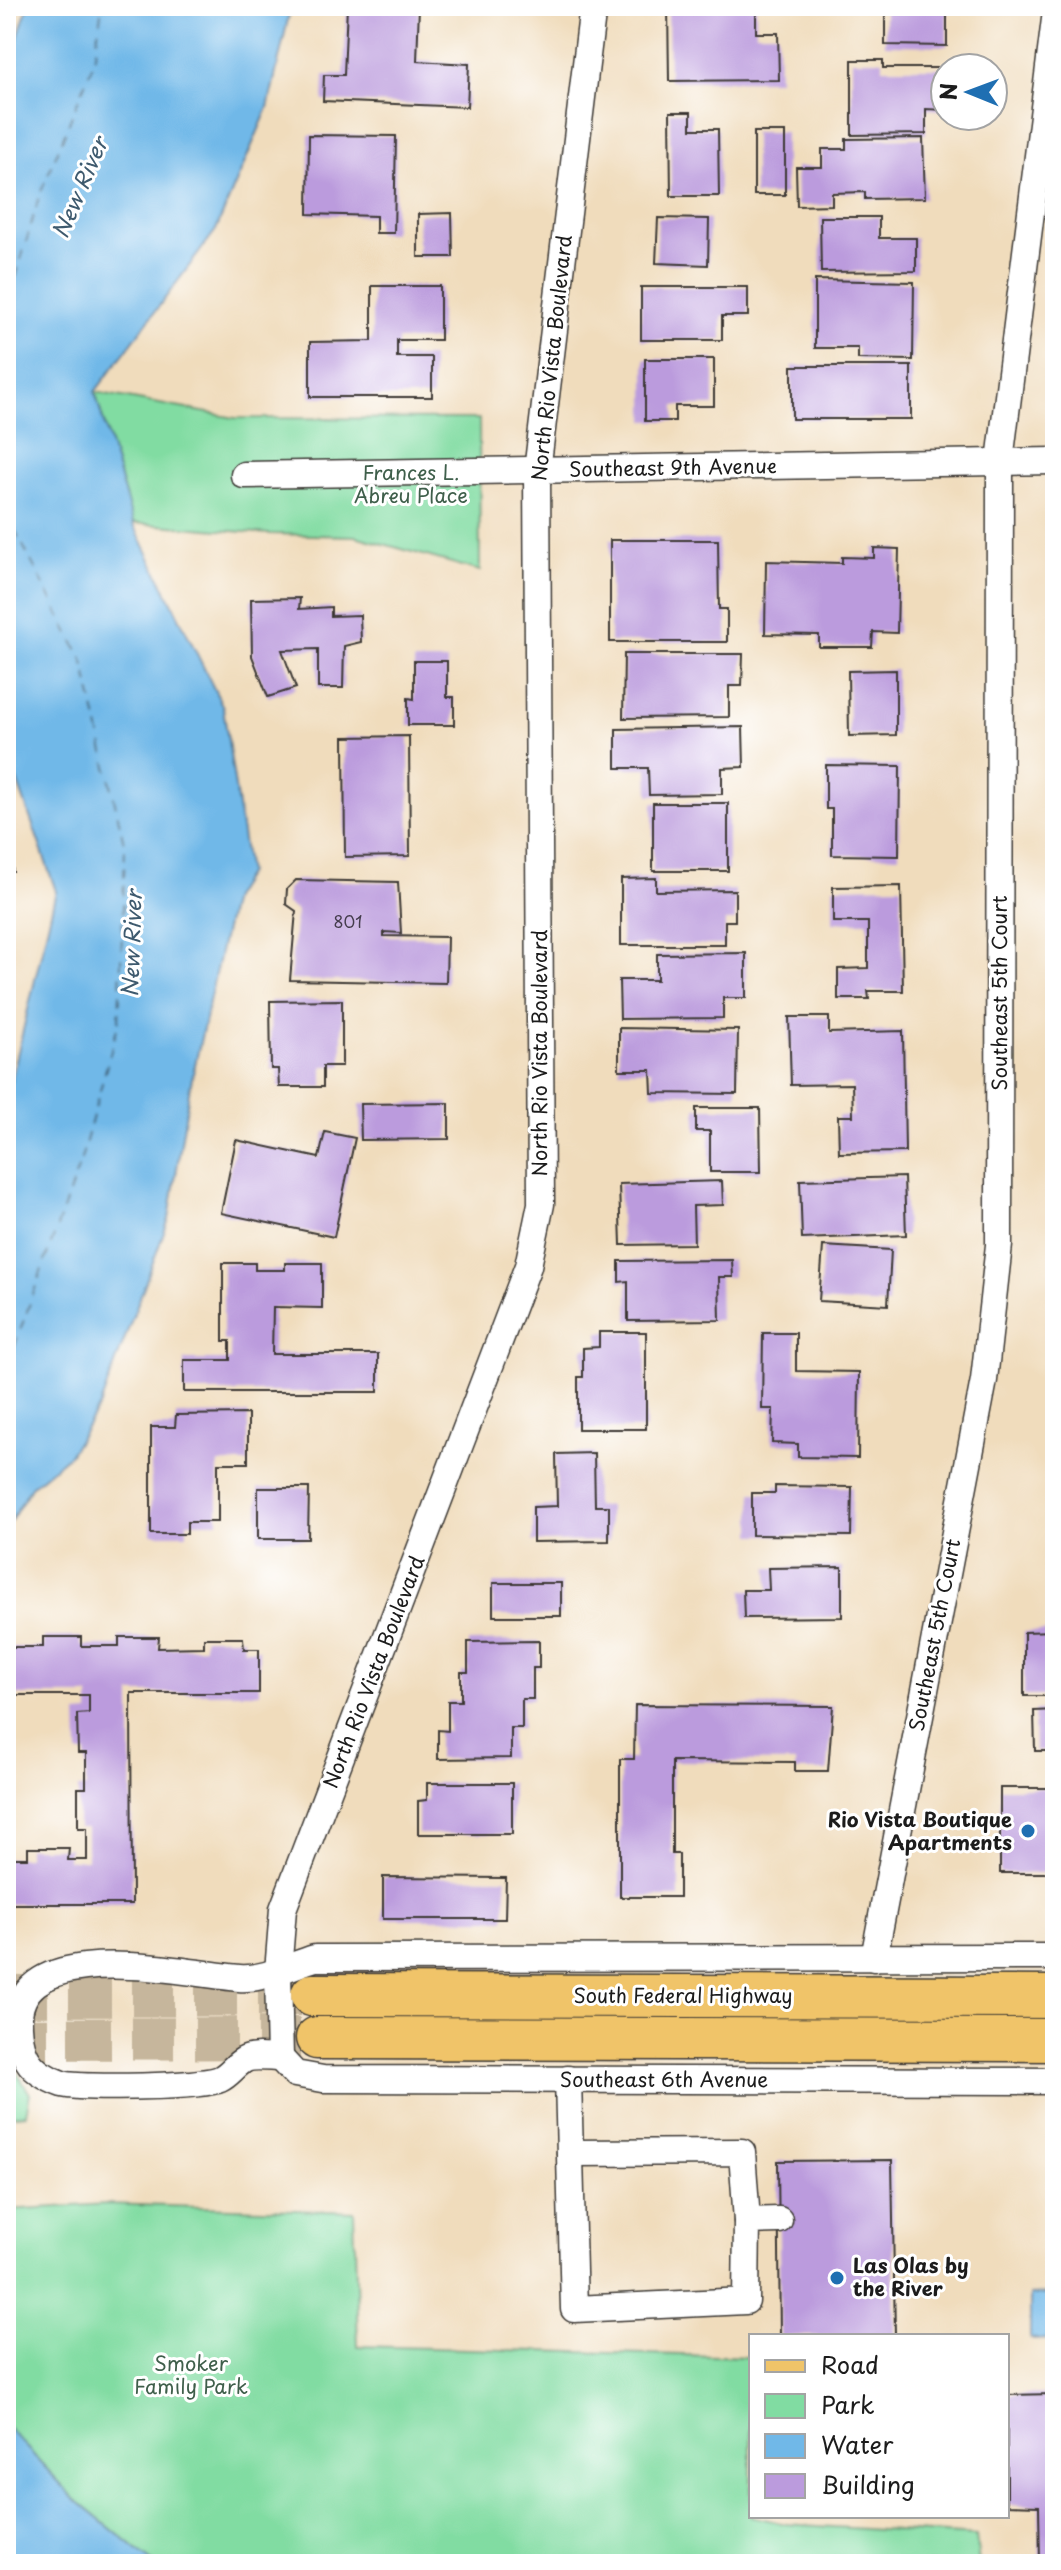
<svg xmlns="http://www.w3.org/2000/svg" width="1061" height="2570" font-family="'Playpen Sans',sans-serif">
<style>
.green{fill:#81dca2;stroke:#4e7c5f;stroke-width:2}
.water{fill:#70b8e8;stroke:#466a82;stroke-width:2}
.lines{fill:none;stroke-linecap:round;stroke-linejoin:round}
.ferry{stroke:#3e5a6e;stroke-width:2;stroke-dasharray:10 8;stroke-linecap:butt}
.building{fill:#bb9bdd}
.primary-tunnel{stroke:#c6b69c;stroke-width:42;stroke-dasharray:42 21;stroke-linecap:butt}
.minor-casing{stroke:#3c3934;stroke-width:29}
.primary-casing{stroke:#3c3934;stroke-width:45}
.minor{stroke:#fff;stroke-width:26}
.primary{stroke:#f0c469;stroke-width:42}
.poi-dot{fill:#1f6fb2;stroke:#fff;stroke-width:3}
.labels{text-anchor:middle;stroke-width:6;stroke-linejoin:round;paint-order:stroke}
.number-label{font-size:16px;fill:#443c4c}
.street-label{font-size:20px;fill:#1c1c1c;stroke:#fff}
.park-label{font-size:20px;fill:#3f5f4b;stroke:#fff}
.poi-label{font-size:20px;font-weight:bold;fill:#1c1c1c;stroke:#fff;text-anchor:end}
.water-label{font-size:22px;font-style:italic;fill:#3e5a6e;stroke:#fff}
</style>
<rect width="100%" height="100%" fill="#fff"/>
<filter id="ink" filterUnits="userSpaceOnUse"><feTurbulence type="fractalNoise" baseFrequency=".0125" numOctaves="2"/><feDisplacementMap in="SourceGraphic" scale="16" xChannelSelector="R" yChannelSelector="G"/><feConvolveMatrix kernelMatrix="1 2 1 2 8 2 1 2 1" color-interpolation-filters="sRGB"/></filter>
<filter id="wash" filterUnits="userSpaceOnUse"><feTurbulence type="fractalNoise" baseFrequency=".006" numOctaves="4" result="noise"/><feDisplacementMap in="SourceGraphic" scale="32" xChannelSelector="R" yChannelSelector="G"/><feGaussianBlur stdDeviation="1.8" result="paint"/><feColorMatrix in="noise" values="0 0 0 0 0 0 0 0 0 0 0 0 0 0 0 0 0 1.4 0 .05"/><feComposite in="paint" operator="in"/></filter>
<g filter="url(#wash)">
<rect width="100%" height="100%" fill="#f0dcbc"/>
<g class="green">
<path d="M95,392L235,418L479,419L480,571L355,536L269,534L133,523Z"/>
<path d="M6,2055L30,2094L26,2114L6,2116Z"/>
<path d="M107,2204L354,2212L358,2346L751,2357V2516L786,2524L976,2536L979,2564H154L76,2500L6,2426V2210Z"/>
</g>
<g class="water">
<path d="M28,6H291L268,108L216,230L95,392L133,523L223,707L248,873L232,898L189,1092L169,1219L100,1405L69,1455L31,1487L6,1529V1102L56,891L6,749V74Z"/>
<path d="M1055,2294V2338L1030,2339V2295Z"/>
<path d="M6,2426L76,2500L154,2564H6Z"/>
</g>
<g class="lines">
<g class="ferry">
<path d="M6,312L39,197L94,61L102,6"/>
<path d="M6,513L84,662L125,848L119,1021L80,1163L6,1370"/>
</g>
</g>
<g id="blocks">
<g class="building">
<path d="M347,6H419L417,61L469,64L467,107L323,101L324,75H344Z"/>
<path d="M668,6H756V33H778L779,80L669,81Z"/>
<path d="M885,6H947V46L885,45Z"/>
<path d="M852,60H883V68H945V110L926,109V134L852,135Z"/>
<path d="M670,112H691V129H718L719,196H671Z"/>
<rect x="754" y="132" width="31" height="63"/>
<path d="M309,135L396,136L394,233H376V216L308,214Z"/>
<path d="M923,138L925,198L865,199V192L832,193V205L797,206L796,167H822V149H846V139Z"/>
<path d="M452,213L453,257H418V214Z"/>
<path d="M820,217H879V238H916V271L821,272Z"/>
<path d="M658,218L709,219L708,265L656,263Z"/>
<path d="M815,280L914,282L913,360L858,359V348H815Z"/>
<path d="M372,286H440V340H397V357H432V397H310V342L372,341Z"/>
<path d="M641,287H748V316H722V340H641Z"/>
<path d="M645,359H714V406H675V421H645Z"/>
<rect x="792" y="366" width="119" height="53"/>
<path d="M610,540H718L719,609H727V642H610Z"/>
<path d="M874,548L899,549L897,633L873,632L872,647H819V635L765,634L766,561L842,563V557L874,558Z"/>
<path d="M300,598L299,609L331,607V616L360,615L361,642L344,646L343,688H318V649L282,650L296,688L268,697L252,656L251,599Z"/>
<path d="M624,654H743L742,686H729V717L623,718Z"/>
<path d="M414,661H447V697H454V725H408V698L414,699Z"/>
<path d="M896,670V735L849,736L848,671Z"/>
<path d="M743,727L744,767L722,768V794L649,795L648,768H616V729Z"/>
<path d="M409,736L410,856L345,857L344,737Z"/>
<path d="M826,765L900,766L899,856L832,855V809H826Z"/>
<rect x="653" y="803" width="75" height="68"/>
<path d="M6,828H8L13,872H6Z"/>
<path d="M656,878V891L735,890V921H725V945H621V879Z"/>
<path d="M296,880L398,882L401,933L384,932V936L447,937L446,983L290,980L296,911L286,904L287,889Z"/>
<path d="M901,886L903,991H868L869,999H838V969L868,968V922H833V887Z"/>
<path d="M746,953V998H723V1018L620,1019L619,980H657V954Z"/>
<path d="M342,1000V1066H323V1087H279L278,1069H271L270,1001Z"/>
<path d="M789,1017H829V1033L903,1031L905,1152L839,1153L838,1116H853L852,1084L791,1085Z"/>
<path d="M619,1028L738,1030L737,1094L652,1093L651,1070H619Z"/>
<path d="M449,1103V1139L361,1140L360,1104Z"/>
<path d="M696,1108H760L761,1172H710V1131H696Z"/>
<path d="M325,1132L355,1138L334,1237L221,1213L236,1140L319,1158Z"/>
<path d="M904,1177L906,1235L802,1239L800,1180Z"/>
<path d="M722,1181L723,1205L693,1206L694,1244L621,1245L619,1184Z"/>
<path d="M823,1246L891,1250L888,1305L819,1301Z"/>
<path d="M732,1260L733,1277H719L720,1320L628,1321V1281L619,1282V1261Z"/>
<path d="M223,1263H255V1270H285V1263H322V1308L273,1307L272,1354H378V1392H184V1360H230V1341H223Z"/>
<path d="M599,1332H646V1429H578V1377H583V1348L599,1347Z"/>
<path d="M763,1333H796V1371L859,1372L858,1458L798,1457V1444L772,1443L773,1409H762Z"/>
<path d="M248,1414V1463H218V1522H187V1534H151V1427H175L176,1415Z"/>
<path d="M594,1453L595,1506H609V1541L533,1542V1507L557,1506L556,1454Z"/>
<path d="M775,1486L852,1487L851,1536L752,1535V1493H775Z"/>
<path d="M258,1488H309L308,1539H258Z"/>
<path d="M1055,1557V1625H1052L1051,1558Z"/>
<path d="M842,1567V1617L744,1618L743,1590H769L768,1568Z"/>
<rect x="493" y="1583" width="68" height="33"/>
<path d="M1055,1631V1696H1024V1632Z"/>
<path d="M43,1637H81V1646H119V1637H159L158,1648L204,1647V1638H243L244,1649H259V1693H131L132,1904H6V1858H28V1848H69L68,1860H87V1828H78V1788H86V1753H78L77,1714L89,1713V1695H6V1647H43Z"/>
<path d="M539,1641V1668H533V1699H522V1728H511V1758L438,1759V1730L448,1731V1701H461V1672H468V1642Z"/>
<path d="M635,1705L833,1706L828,1771H795V1762L672,1761V1854H679V1897H620V1759H634Z"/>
<path d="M1055,1710V1751H1035L1034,1711Z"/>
<path d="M427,1783H512V1834H418V1801L427,1800Z"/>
<rect x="1000" y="1788" width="55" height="85"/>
<path d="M383,1877L506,1878L505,1919H383Z"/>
<path d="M892,2160L895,2336H780L778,2161Z"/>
<path d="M1055,2394V2564H1040L1039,2506L1007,2505V2395Z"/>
</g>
</g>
</g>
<g filter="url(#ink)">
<use href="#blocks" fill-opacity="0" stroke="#3c3934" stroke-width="2"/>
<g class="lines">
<g class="primary-tunnel">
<path d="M6,1996L312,1995"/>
<path d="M6,2039L317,2038"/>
</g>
<g class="minor-casing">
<g id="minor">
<path d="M244,475L1055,461"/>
<path d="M874,1958L984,1380L999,1245L1000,461L1055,19"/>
<path d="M280,2058L278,1972L283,1909L528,1266L541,1204L537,471L593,6"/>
<path d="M280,2058C269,2058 252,2055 244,2060C235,2065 229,2075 220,2079C203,2087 82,2089 62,2084C56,2082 46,2077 40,2073C24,2062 20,2045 19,2026C12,1933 188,1974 239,1978C265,1980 291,1965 315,1958L1055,1957"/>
<path d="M280,2058L295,2074L323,2079L1055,2081"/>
<path d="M568,2079L574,2309L746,2301L747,2221L779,2220"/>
<path d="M570,2153L742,2152L747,2221"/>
</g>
</g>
<g class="primary-casing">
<g id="primary">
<path d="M312,1995L1055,1997"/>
<path d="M317,2038L1055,2040"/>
</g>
</g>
<use href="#minor" class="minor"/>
<use href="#primary" class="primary"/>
</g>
</g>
<g class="poi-dot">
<circle cx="1028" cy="1831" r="8"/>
<circle cx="837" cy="2278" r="8"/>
</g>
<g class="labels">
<g class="number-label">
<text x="348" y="928">801</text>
</g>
<g class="street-label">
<text transform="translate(552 358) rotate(-84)" y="7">North Rio Vista Boulevard</text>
<text transform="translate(673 468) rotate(-1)" y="7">Southeast 9th Avenue</text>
<text transform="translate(1000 993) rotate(-90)" y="7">Southeast 5th Court</text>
<text transform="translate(540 1053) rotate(-90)" y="7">North Rio Vista Boulevard</text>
<text transform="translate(935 1635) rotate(-79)" y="7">Southeast 5th Court</text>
<text transform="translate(374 1672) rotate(-69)" y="7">North Rio Vista Boulevard</text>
<text x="683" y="2003">South Federal Highway</text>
<text x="664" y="2087">Southeast 6th Avenue</text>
</g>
<g class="park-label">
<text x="411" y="480">Frances L.<tspan x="411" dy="23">Abreu Place</tspan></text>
<text x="191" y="2371">Smoker<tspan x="191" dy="23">Family Park</tspan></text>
</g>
<g class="poi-label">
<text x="1012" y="1827">Rio Vista Boutique<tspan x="1012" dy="23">Apartments</tspan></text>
<text x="853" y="2273" text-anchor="start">Las Olas by<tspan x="853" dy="23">the River</tspan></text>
</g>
<g class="water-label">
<text transform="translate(80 188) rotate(-67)" y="8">New River</text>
<text transform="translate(132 944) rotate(-88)" y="8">New River</text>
</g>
</g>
<rect width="1061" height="2570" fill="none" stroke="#fff" stroke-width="32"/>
<rect x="749" y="2334" width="260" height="184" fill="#ffffff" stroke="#a4a4a4" stroke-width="2"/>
<rect x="765" y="2360" width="40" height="12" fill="#f0c469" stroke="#a4a4a4" stroke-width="2"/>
<text x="821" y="2374" font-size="24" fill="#1c1c1c">Road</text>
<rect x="765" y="2394" width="40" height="24" fill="#81dca2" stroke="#a4a4a4" stroke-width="2"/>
<text x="821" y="2414" font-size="24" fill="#1c1c1c">Park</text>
<rect x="765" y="2434" width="40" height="24" fill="#70b8e8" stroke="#a4a4a4" stroke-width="2"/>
<text x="821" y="2454" font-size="24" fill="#1c1c1c">Water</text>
<rect x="765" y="2474" width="40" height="24" fill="#bb9bdd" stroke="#a4a4a4" stroke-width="2"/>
<text x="821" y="2494" font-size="24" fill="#1c1c1c">Building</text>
<g transform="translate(969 92) rotate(271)"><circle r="38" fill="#ffffff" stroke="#a4a4a4" stroke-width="2"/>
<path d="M0-6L14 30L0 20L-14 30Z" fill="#1f6fb2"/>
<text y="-12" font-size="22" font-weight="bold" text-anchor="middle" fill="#1c1c1c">N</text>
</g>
</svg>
